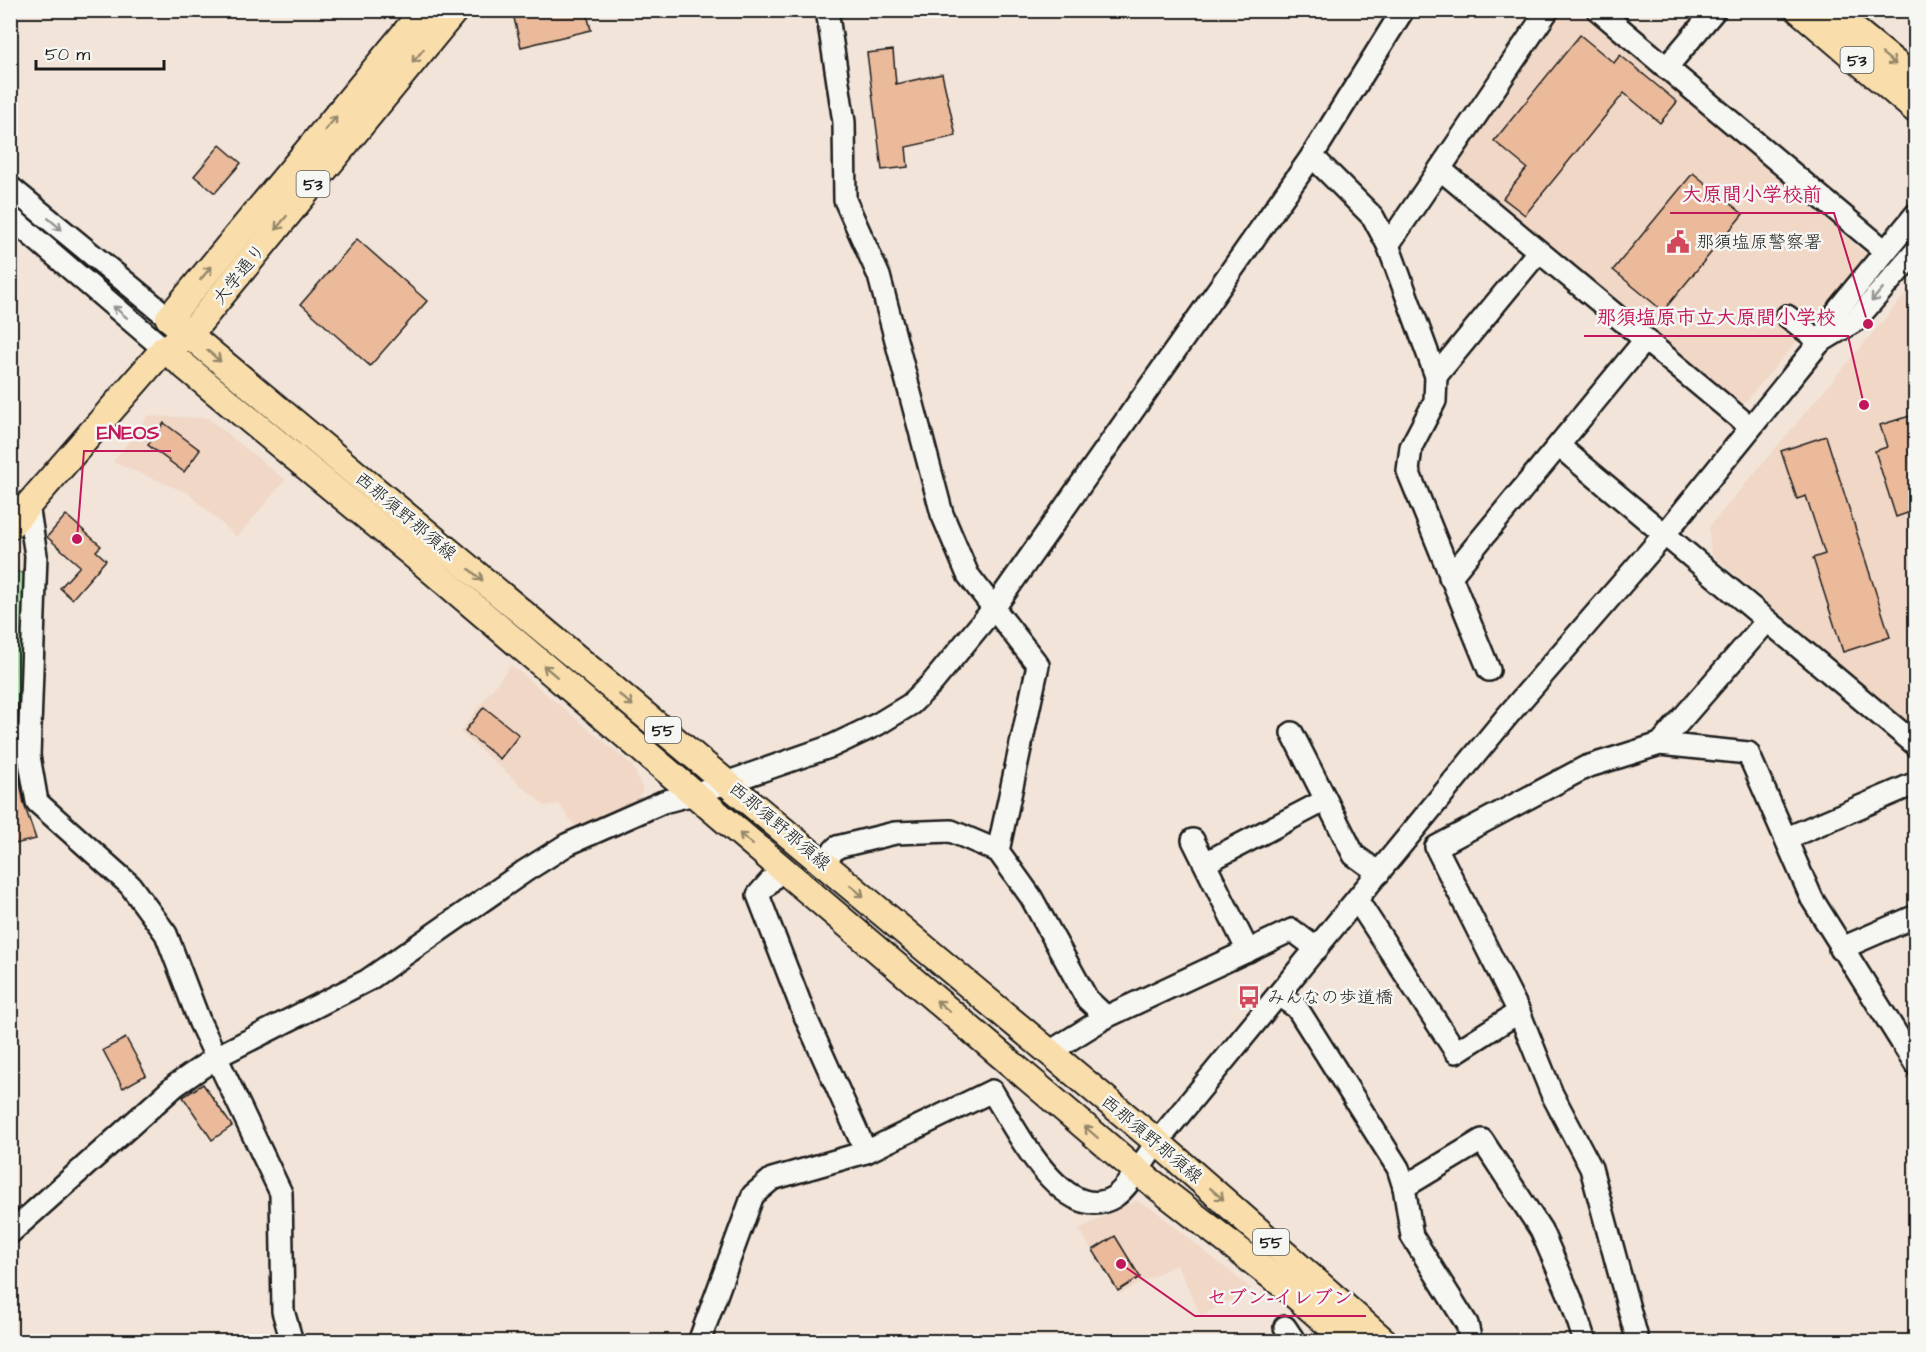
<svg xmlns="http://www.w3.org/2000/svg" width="1926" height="1352" font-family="'Architects Daughter','Klee One',sans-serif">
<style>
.built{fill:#f0d7c6}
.grass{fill:url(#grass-tufts);stroke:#638062;stroke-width:1.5}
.building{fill:#eaba9b;stroke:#1c1c1c;stroke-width:1.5}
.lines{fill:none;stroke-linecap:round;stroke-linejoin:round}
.minor-casing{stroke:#1c1c1c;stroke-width:26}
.major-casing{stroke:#1c1c1c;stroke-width:30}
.minor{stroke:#f6f6f2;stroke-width:21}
.major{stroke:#f9deab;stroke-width:26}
.oneway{stroke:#96876b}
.oneway2{stroke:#949492}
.labels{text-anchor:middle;stroke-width:5;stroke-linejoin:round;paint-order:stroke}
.shield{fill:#f6f6f2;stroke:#5d5d5c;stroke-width:1.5}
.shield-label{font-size:16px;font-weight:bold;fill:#1c1c1c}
.poi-label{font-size:18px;fill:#1c1c1c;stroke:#f6f6f2;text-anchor:start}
.street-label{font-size:18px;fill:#1c1c1c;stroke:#f6f6f2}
.leader{fill:none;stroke:#c2185b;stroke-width:2}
.callout-dot{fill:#c2185b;stroke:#f6f6f2;stroke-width:2}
.callout-label{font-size:20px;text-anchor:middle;font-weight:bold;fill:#c2185b;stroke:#f6f6f2;stroke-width:5;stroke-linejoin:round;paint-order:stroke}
</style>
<defs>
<pattern id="grass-tufts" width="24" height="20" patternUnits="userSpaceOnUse" patternTransform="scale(1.5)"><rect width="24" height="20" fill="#aae3a7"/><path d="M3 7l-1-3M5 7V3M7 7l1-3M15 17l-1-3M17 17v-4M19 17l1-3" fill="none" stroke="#92c28f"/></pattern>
</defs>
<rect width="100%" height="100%" fill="#f2e4d8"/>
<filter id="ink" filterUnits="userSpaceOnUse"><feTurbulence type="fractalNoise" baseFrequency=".0167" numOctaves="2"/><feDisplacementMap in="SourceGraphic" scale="12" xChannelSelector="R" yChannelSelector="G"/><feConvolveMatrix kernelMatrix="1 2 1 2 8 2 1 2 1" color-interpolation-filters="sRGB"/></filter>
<g filter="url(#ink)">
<g class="built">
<path d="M1556,11H1585L1869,257L1740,408L1451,171Z"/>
<path d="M1915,283V730L1711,554L1709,527Z"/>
<path d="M148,416L208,418L285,480L237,537L188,493L113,462Z"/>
<path d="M511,665L632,765L643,790L632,805L575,826L559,804L545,806L460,732Z"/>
<path d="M1136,1201L1153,1209L1251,1289L1201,1316L1177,1264L1119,1294L1079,1229Z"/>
</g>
<path class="grass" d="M12,570L28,575L26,732L11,716Z"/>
<g class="building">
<path d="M512,10H586L591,30L521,47Z"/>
<path d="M1580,35L1614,63L1620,55L1677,102L1660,123L1624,93L1525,215L1503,198L1527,168L1494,141Z"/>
<path d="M893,50L896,84L942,74L956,136L906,147L908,167L882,170L867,53Z"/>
<path d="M220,145L241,163L215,193L194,176Z"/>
<path d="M1693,173L1743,214L1663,311L1613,270Z"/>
<path d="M357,239L427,301L370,366L301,304Z"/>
<path d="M1910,416L1916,434V510L1896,517L1875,451L1887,447L1880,425Z"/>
<path d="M164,423L200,450L184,472L148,445Z"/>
<path d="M1826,436L1890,637L1843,652L1813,558L1825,554L1806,496L1797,499L1781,451Z"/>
<path d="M66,515L101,546L96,551L106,560L72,599L60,588L80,566L47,537Z"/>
<path d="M484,707L519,735L500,759L465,731Z"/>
<path d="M10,759L16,760L24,804L36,839L10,845Z"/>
<path d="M126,1038L146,1075L123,1088L103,1050Z"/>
<path d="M203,1084L232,1126L212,1140L183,1097Z"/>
<path d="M1115,1236L1140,1277L1118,1291L1093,1250Z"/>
</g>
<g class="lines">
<g class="minor-casing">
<g id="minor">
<path d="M827,10L844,122L845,200L879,276L942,514L968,575L1038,665L998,851L1031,897L1087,999L1106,1017"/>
<path d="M1598,10L1885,251"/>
<path d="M1666,68L1715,10"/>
<path d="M1312,156L1373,217L1388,245L1436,376L1435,401L1411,447L1408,471L1489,670"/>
<path d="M1440,169L1750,427"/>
<path d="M10,187L169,318"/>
<path d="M10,217L164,349"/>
<path d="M1388,245L1548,10"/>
<path d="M1787,316L1820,342"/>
<path d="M1822,341L1855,321L1916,251"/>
<path d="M1436,376L1538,252"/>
<path d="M1559,446L1916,745"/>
<path d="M28,505L36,555L29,756L37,802L130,885L166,934L200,1023L281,1193L283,1311L292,1342"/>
<path d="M1450,577L1646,339"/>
<path d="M10,732L29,756"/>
<path d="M1292,733L1354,855L1379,873"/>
<path d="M1660,744L1767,621"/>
<path d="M1787,838L1916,783"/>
<path d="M1193,840L1248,951"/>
<path d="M823,862L837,847L895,833L951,831L998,851"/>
<path d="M1205,863L1326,800"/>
<path d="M781,869L758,895L805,1016L866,1152"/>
<path d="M1357,900L1456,1052L1519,1012"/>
<path d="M1840,949L1916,916"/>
<path d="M1279,995L1297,1008L1398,1168L1404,1187"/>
<path d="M1048,1053L1106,1017L1292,930L1317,949"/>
<path d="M10,1233L176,1085L218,1056L368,980L525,871L568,844L663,802L694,794L832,746L878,724L911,704L933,682L994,608L1312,156L1403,10"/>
<path d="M1285,1327L1295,1342"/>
<path d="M699,1342L753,1195L772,1179L866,1152L992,1091C1013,1124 1063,1228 1114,1197C1129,1187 1146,1157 1157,1142L1508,715L1664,535L1820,342L1839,308L1916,214"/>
<path d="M1471,1342L1467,1324L1412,1236L1404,1187L1482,1140L1541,1230L1571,1299L1585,1342"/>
<path d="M1638,1342L1591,1168L1552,1094L1519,1012L1436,847L1586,767L1622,756L1660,744L1748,753L1812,899L1916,1065"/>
</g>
</g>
<g class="major-casing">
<g id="major">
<path d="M1799,10L1916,110"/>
<path d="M1830,10L1916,80"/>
<path d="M169,318L1157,1142L1385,1342"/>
<path d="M169,318L424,10"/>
<path d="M164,349L423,563L1136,1170L1283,1285L1349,1342"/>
<path d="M10,526L164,349L189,335L455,10"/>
</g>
</g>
<use href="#minor" class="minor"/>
<use href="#major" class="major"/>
</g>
<defs><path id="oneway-shaft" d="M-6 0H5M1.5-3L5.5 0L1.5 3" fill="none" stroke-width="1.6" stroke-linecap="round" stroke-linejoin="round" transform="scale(1.5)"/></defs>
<g class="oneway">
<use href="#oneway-shaft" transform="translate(418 56) rotate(129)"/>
<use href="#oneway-shaft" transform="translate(1889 59) rotate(39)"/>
<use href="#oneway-shaft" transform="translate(331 123) rotate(-50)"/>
<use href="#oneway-shaft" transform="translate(281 223) rotate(129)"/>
<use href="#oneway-shaft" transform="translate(206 273) rotate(-50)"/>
<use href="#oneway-shaft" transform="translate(214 356) rotate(40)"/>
<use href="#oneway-shaft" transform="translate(476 575) rotate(40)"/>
<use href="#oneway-shaft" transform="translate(550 671) rotate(-140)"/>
<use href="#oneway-shaft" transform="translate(626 700) rotate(40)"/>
<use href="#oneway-shaft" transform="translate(746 839) rotate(-139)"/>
<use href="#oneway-shaft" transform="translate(857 891) rotate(40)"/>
<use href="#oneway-shaft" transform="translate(943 1006) rotate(-140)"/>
<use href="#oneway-shaft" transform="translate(1091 1132) rotate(-139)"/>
<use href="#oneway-shaft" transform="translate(1217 1194) rotate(41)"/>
</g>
<g class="oneway2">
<use href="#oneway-shaft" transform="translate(55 224) rotate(40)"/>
<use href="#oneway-shaft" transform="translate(1877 295) rotate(130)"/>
<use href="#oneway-shaft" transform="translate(120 312) rotate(-140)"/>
</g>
</g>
<defs>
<g id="civic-bare" transform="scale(1.8)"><path d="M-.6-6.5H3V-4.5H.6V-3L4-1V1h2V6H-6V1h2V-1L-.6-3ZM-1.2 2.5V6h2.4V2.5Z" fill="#d1495b" stroke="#f6f6f2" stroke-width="2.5" paint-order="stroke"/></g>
<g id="bus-bare" transform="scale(1.8)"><path d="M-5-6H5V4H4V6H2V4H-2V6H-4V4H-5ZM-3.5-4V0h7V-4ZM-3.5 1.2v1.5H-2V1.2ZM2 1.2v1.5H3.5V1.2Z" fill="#d1495b" stroke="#f6f6f2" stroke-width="2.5" paint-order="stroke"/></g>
</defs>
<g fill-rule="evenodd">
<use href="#civic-bare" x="1678" y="242"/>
<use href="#bus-bare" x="1249" y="997"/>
</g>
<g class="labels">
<g class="shield">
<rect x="1840.5" y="47" width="33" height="26" rx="4.5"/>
<rect x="296.5" y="171" width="33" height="26" rx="4.5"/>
<rect x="645" y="717" width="36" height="26" rx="4.5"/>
<rect x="1253" y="1229" width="36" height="26" rx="4.5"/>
</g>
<g class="shield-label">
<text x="1857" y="66">53</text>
<text x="313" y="190">53</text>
<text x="663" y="736">55</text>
<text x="1271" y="1248">55</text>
</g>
<g class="poi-label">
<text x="1696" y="248">那須塩原警察署</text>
<text x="1267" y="1003">みんなの歩道橋</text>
</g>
<g class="street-label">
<text transform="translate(239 274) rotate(-51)" y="6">大学通り</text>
<text transform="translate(406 516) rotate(40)" y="6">西那須野那須線</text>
<text transform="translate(780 826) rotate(40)" y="6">西那須野那須線</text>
<text transform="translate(1152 1139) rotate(40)" y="6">西那須野那須線</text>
</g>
</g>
<path class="leader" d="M1868 324L1834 213H1670M1864 405L1848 336H1584M77 539L84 451H171M1121 1264L1195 1316H1366"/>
<g class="callout-dot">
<circle cx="1868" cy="324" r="6"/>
<circle cx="1864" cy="405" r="6"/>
<circle cx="77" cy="539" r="6"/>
<circle cx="1121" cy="1264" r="6"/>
</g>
<g class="callout-label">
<text x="1752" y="201">大原間小学校前</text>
<text x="1716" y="324">那須塩原市立大原間小学校</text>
<text x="128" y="439">ENEOS</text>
<text x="1280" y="1304">セブン-イレブン</text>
</g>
<rect width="1926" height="1352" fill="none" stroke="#f6f6f2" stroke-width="36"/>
<rect x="18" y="18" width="1890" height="1316" fill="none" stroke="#1c1c1c" stroke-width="2" filter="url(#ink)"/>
<path d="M36 60v9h128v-9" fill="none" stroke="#1c1c1c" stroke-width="3"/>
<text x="45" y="60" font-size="18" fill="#1c1c1c" stroke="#f6f6f2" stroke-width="4.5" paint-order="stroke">50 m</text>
</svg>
